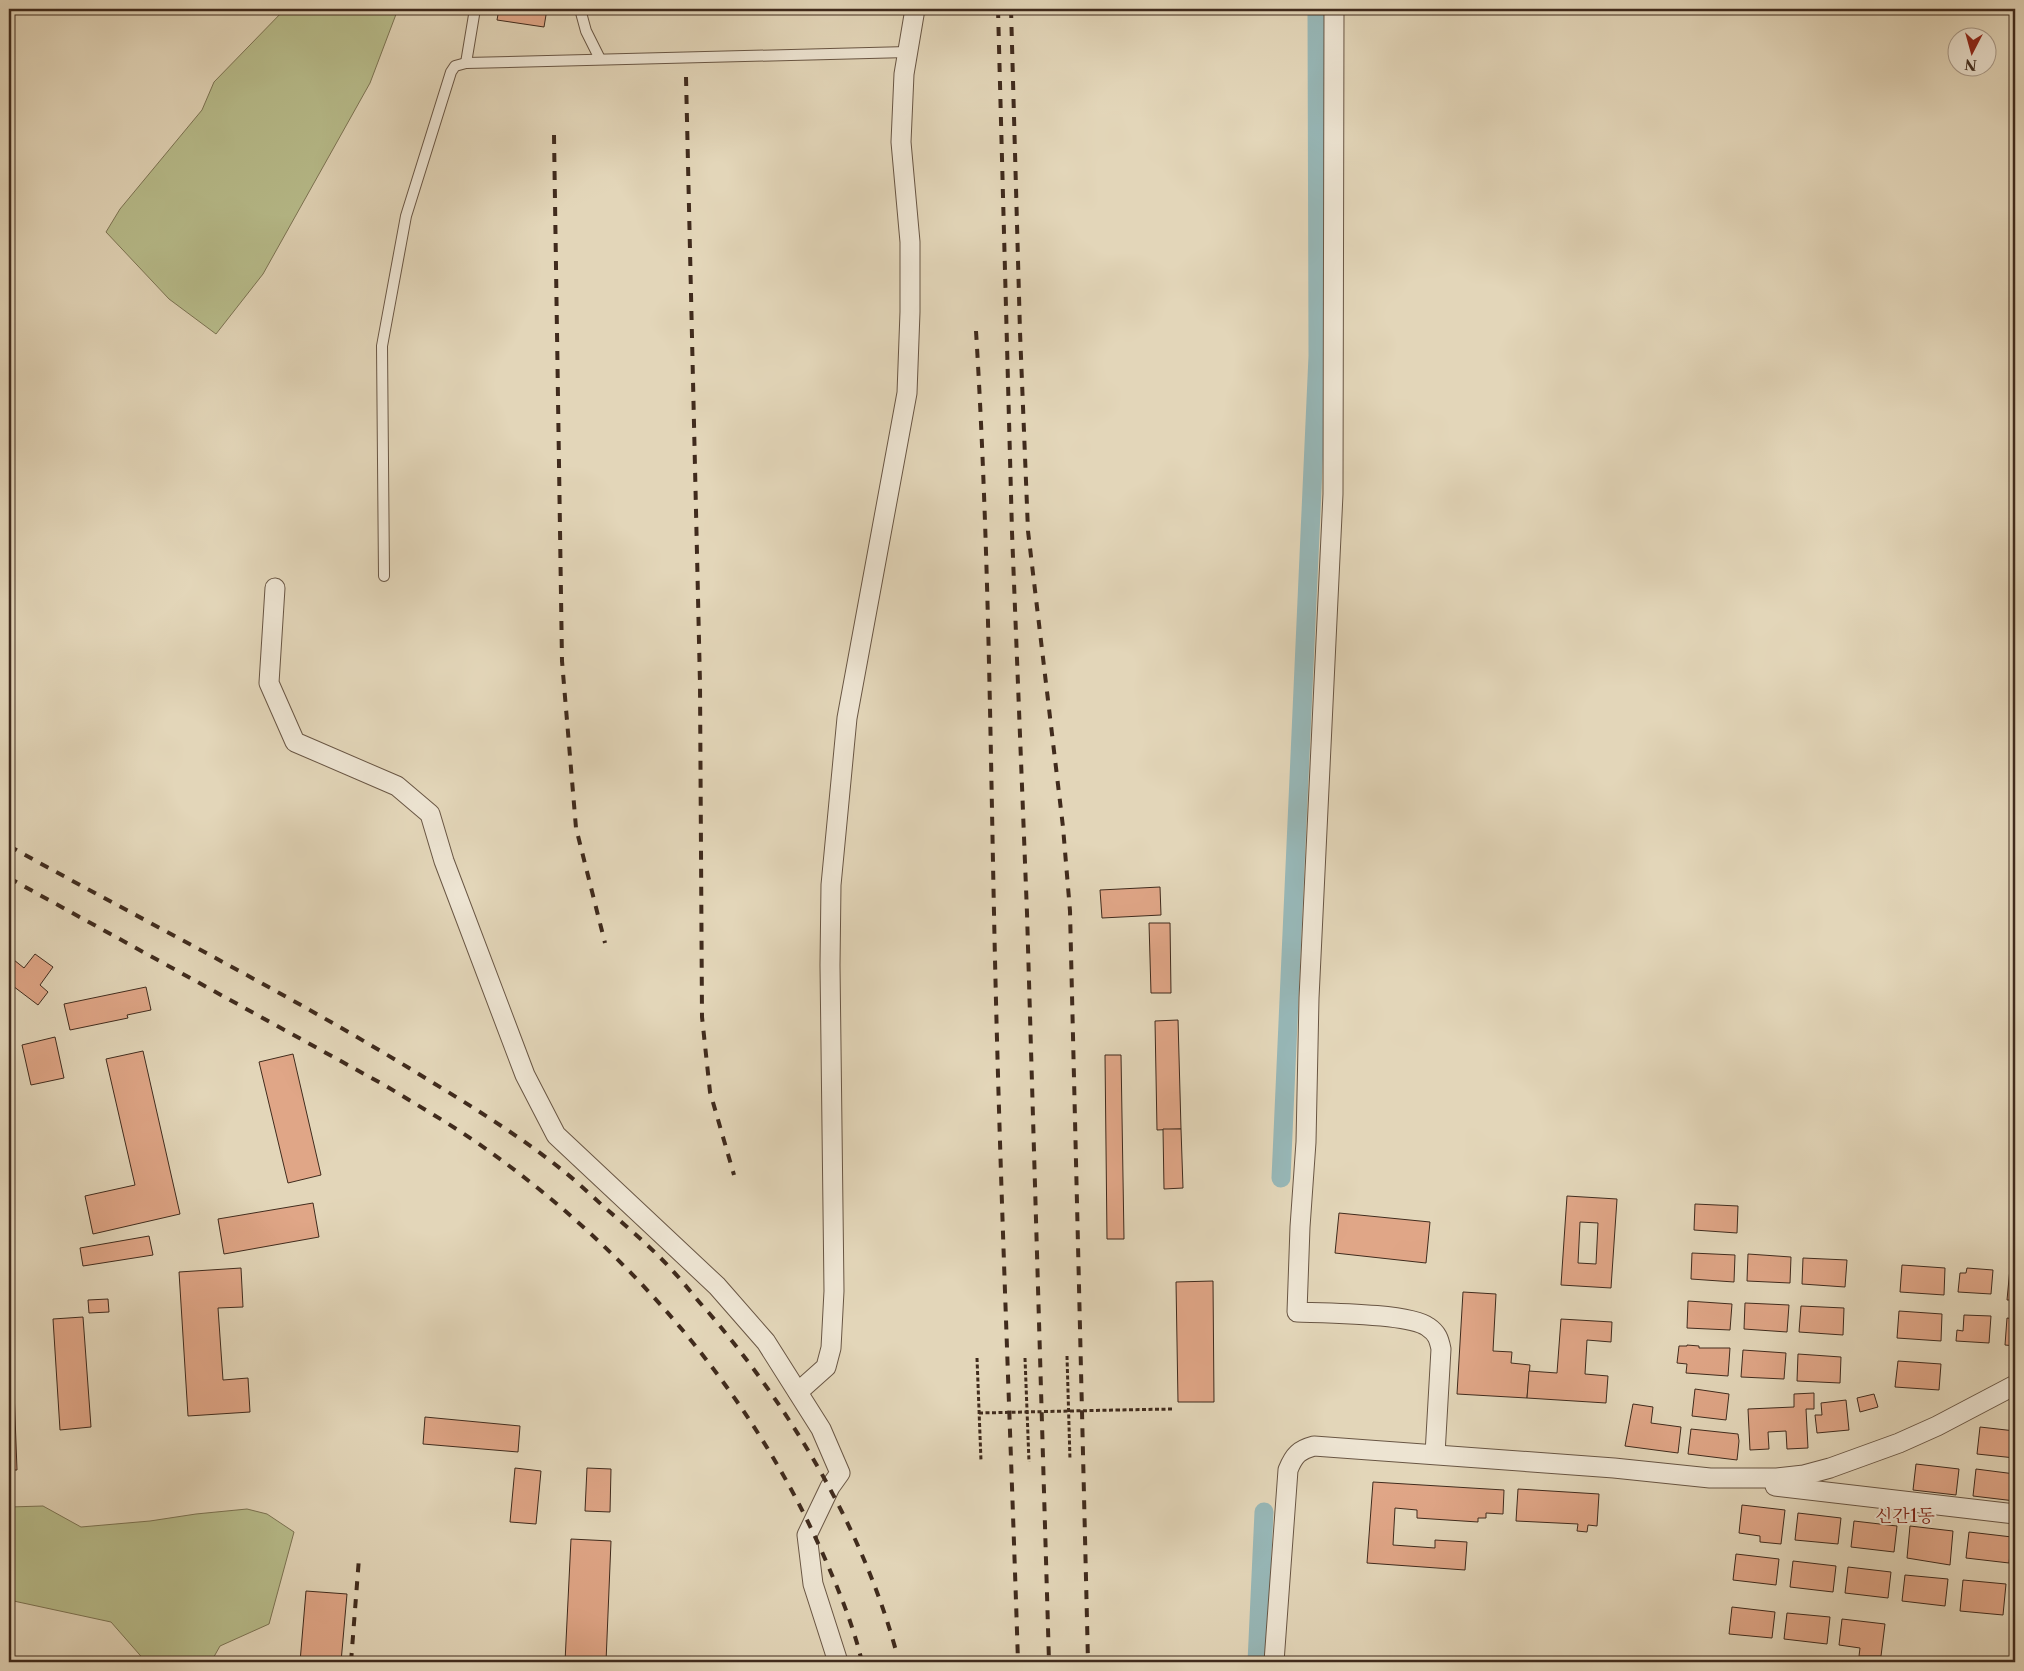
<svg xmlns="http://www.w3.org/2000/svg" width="2024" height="1671" font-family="'Libre Caslon Text','Noto Serif KR',serif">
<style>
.green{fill:#b8bd8c;stroke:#7c7454}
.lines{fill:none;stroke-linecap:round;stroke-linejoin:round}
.canal{stroke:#97b7b7;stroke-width:19}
.building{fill:#e0a687;stroke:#402b1d;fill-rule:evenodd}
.service-casing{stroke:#695644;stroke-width:12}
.minor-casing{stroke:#695644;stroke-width:21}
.path{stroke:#402b1d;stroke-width:3;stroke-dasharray:4 2.5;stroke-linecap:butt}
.service{stroke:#ede4d2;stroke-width:10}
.minor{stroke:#ede4d2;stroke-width:19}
.rail{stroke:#402b1d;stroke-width:4;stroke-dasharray:9 9;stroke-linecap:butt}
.path-bridge{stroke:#402b1d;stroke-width:3;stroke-dasharray:4 2.5;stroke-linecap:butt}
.labels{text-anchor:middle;stroke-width:4;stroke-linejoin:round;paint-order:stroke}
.quarter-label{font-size:18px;fill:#7a1f14;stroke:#ede4d2}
</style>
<rect width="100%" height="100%" fill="#e3d6b9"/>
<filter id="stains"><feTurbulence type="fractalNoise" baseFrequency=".004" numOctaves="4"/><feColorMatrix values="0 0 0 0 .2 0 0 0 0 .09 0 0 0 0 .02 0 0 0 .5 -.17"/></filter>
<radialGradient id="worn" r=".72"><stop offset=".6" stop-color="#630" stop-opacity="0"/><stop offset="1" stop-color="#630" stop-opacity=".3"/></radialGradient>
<g class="green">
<path d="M285,9H398L370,83L263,274L216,334L169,299L106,232L120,209L202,110L214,82Z"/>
<path d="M43,1506L81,1527L150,1521L196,1514L247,1509L267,1514L294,1532L269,1624L220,1646L211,1662H146L111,1622L9,1600V1507Z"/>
</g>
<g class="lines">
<g class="canal">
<path d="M1281,1178L1318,356L1317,9"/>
<path d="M1257,1662L1264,1512"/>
</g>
</g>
<g class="building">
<path d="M499,9H547L544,27L497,20Z"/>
<path d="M1160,887L1161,915L1102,918L1100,890Z"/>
<path d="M1149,923H1170L1171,993H1151Z"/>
<path d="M35,954L53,967L40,985L48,992L38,1005L9,983V956L24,968Z"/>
<path d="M146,987L151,1010L127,1015L128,1018L70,1030L64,1004Z"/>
<path d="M1178,1020L1181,1129L1157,1130L1155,1021Z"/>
<path d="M55,1037L64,1078L31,1085L22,1045Z"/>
<path d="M143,1051L180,1214L93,1234L85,1196L135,1185L106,1059Z"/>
<path d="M293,1054L321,1175L288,1183L259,1062Z"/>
<path d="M1105,1055H1121L1124,1239H1107Z"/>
<path d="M1163,1129H1181L1183,1188L1164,1189Z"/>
<path d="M1567,1196L1617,1199L1611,1288L1561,1285ZM1580,1222L1598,1223L1596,1264L1578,1263Z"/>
<path d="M313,1203L319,1237L224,1254L218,1219Z"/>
<path d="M1695,1204L1738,1206L1737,1233L1694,1230Z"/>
<path d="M1339,1213L1430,1222L1426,1263L1335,1253Z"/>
<path d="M149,1236L153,1255L83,1266L80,1248Z"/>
<path d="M1692,1253L1735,1255L1734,1282L1691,1279Z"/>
<path d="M1748,1254L1791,1257L1790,1283L1747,1281Z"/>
<path d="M1803,1258L1847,1260L1845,1287L1802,1284Z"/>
<path d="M1902,1265L1945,1268L1944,1295L1900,1292Z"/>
<path d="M241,1268L243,1307L218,1308L223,1380L248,1378L250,1412L188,1416L179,1272Z"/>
<path d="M1967,1268L1993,1270L1991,1294L1958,1292L1960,1273H1966Z"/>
<path d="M2010,1268L2015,1269V1300H2007Z"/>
<path d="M1213,1281L1214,1402H1178L1176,1282Z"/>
<path d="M1463,1292L1496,1294L1493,1351L1512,1352L1511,1363L1530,1365L1527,1398L1457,1394Z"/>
<path d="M108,1299L109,1312L89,1313L88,1300Z"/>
<path d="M1688,1301L1732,1304L1730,1330L1687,1328Z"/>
<path d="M1745,1303L1789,1305L1787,1332L1744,1329Z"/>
<path d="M1801,1306L1844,1308L1843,1335L1799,1332Z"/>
<path d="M1899,1311L1942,1314L1941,1341L1897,1338Z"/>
<path d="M1964,1315L1991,1316L1989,1343L1956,1341L1957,1330L1963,1331Z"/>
<path d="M83,1317L91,1427L60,1430L53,1319Z"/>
<path d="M2007,1318L2015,1319V1346L2005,1345Z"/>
<path d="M1561,1319L1612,1322L1611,1342L1587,1340L1585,1374L1608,1376L1606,1403L1527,1398L1529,1371L1557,1373Z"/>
<path d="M1687,1345L1699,1346V1348H1730L1728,1376L1686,1373L1687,1364L1677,1363L1679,1346H1687Z"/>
<path d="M1743,1350L1786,1353L1784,1379L1741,1377Z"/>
<path d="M1798,1354L1841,1357L1840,1383L1797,1381Z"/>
<path d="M1898,1361L1941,1364L1939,1390L1895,1387Z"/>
<path d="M9,1363H13L17,1470H9Z"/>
<path d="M1695,1389L1729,1394L1726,1420L1692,1416Z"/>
<path d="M1814,1393V1409H1806L1808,1448L1787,1449L1786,1431L1768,1432L1769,1449L1750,1450L1748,1409L1794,1407V1394Z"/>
<path d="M1874,1394L1878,1407L1860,1412L1857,1398Z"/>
<path d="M1846,1400L1849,1430L1817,1433L1815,1415H1822L1821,1403Z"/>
<path d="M1633,1404L1653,1407L1651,1423L1681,1427L1678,1453L1625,1446Z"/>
<path d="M425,1417L520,1426L518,1452L423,1444Z"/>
<path d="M1980,1427L2015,1431V1458L1977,1454Z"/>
<path d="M1691,1429L1738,1434L1739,1441L1737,1460L1688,1454Z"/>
<path d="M1916,1464L1959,1469L1956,1495L1913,1490Z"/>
<path d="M515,1468L541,1471L536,1524L510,1522Z"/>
<path d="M587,1468L611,1469L610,1512L585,1511Z"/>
<path d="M1976,1469L2015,1474V1501L1973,1496Z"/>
<path d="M1373,1482L1504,1490L1503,1514L1486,1513V1518H1478V1522L1417,1518V1510L1395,1508L1393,1545L1435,1548V1540L1467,1542L1465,1570L1367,1563Z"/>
<path d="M1518,1489L1599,1494L1597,1526L1588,1525L1587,1532L1577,1531L1578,1524L1516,1521Z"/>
<path d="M1742,1505L1785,1510L1781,1544L1760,1542V1536L1739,1533Z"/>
<path d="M1798,1513L1841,1518L1838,1544L1795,1540Z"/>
<path d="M1854,1521L1897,1526L1894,1552L1851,1547Z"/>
<path d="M1910,1526L1953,1531L1950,1565L1907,1558Z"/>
<path d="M1969,1532L2012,1537L2009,1563L1966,1558Z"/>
<path d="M571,1539L611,1541L606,1662H565Z"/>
<path d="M1736,1554L1779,1559L1776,1585L1733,1580Z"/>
<path d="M1793,1561L1836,1566L1833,1592L1790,1587Z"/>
<path d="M1848,1567L1891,1572L1888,1598L1845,1593Z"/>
<path d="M1905,1575L1948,1579L1945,1606L1902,1601Z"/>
<path d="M1963,1580L2006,1584L2003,1615L1960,1611Z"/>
<path d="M306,1591L347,1594L341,1662H300Z"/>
<path d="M1732,1607L1775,1612L1772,1638L1729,1634Z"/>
<path d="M1787,1613L1830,1617L1827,1644L1784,1639Z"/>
<path d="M1842,1619L1885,1624L1881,1656H1859L1860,1648L1839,1645Z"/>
</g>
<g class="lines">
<g class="service-casing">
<g id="service">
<path d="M580,9L586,31L600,59"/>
<path d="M466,63L475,9"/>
<path d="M384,576L382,346L406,216L451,72L455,66L466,63L908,52"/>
</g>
</g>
<g class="minor-casing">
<g id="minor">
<path d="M1334,9L1333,494L1309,998L1306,1142L1300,1227L1297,1312C1324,1313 1410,1313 1428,1327C1437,1333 1439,1339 1441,1349L1435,1454"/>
<path d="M275,588L269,683L295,742L397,786L430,814L444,861L525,1075L556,1135L717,1286L766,1342L821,1429L840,1473L830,1487L807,1535L813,1584L838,1662"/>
<path d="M798,1392L826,1367L831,1348L834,1291L830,965L831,885L847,718L907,393L910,312V242L901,142L904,74L915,9"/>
<path d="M1775,1486L2015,1514"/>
<path d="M1274,1662L1288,1470C1294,1455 1299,1450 1314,1446L1614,1468L1710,1478H1777L1804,1475L1830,1468L1899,1443L1937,1426L2015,1385"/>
</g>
</g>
<g class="path">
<path d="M1067,1356L1070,1460"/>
<path d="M977,1358L981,1461"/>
<path d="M1025,1358L1029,1462"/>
<path d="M1116,1410L1173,1409"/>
</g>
<use href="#service" class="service"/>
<use href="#minor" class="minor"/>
<g class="rail">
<path d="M998,9L1012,532L1027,913L1049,1662"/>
<path d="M1011,9L1020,332L1028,531L1063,827L1070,911L1088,1662"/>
<path d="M686,77L700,684L702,1017L710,1092L734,1175"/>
<path d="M554,135L562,661L576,828L605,943"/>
<path d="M976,331C988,525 990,719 994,913C999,1163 1010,1413 1018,1662"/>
<path d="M9,846C142,920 279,989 409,1068C461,1100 513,1131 561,1169C575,1180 589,1193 603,1206C626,1226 651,1247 672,1270C685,1284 696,1299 709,1313C794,1413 866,1534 899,1662"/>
<path d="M9,878L386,1086C422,1108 459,1129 493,1154C636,1257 756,1399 826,1561C840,1593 854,1628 862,1662"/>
<path d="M351,1662L359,1558"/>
</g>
<path class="path-bridge" d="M979,1413L1116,1410"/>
</g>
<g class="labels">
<g class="quarter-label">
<text x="1905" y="1522">신간1동</text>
</g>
</g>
<rect width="2024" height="1671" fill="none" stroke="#e3d6b9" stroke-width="30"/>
<rect x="10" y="10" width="2004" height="1651" fill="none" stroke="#402b1d" stroke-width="2.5"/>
<rect x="15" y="15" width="1994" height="1641" fill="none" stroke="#402b1d"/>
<g transform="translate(1972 52) rotate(186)"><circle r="24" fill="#ede4d2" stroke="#a89a8a"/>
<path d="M0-4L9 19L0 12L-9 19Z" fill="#8f2418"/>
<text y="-8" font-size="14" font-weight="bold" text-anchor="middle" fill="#402b1d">N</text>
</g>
<rect width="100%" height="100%" filter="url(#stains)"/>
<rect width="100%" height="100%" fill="url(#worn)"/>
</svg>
